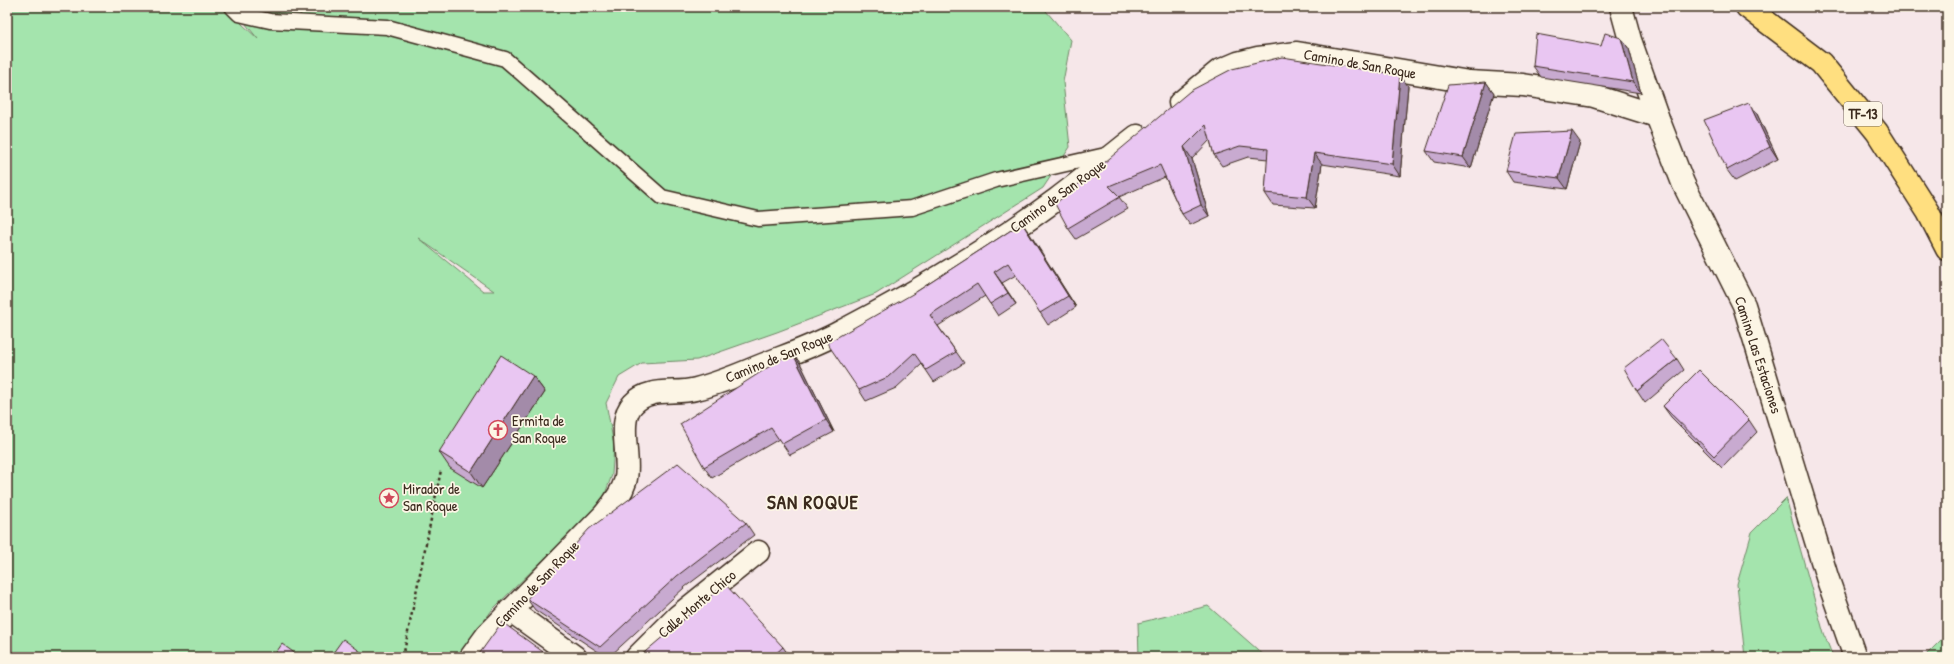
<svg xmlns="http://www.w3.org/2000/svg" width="1954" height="664" font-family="'Patrick Hand',sans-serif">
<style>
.green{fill:#a4e4ad;stroke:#708766;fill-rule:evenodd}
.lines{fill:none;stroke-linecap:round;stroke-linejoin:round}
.lane-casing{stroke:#3b2a1e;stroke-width:17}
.street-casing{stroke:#3b2a1e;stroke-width:25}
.primary-casing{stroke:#3b2a1e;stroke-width:25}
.path{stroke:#3b2a1e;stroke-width:2.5;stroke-dasharray:3 3;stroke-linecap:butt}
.lane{stroke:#fcf5e5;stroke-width:14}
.street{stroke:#fcf5e5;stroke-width:22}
.primary{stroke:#ffdf80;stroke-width:22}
.wall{fill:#c8aad0;stroke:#3b2a1e}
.shaded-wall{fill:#a38ba9;stroke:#3b2a1e}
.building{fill:#e9c6f2;stroke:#3b2a1e}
.labels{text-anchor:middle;stroke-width:3.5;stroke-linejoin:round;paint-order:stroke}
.shield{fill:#fcf5e5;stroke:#75675a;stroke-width:1}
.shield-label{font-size:14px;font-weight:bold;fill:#3b2a1e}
.street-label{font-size:15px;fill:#3b2a1e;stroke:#fcf5e5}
.poi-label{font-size:15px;fill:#3b2a1e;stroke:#fcf5e5;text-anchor:start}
.district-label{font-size:19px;font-weight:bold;letter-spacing:1px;fill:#3b2a1e;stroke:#fcf5e5}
</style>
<rect width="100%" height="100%" fill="#f6e7e9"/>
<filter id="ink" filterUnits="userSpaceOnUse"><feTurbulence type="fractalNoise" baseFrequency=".025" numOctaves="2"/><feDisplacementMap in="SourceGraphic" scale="8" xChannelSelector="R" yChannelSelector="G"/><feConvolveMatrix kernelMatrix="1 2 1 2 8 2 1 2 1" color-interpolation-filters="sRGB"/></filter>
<g filter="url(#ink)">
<g class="green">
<path d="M7,7H224L258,39L232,7H1047L1046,11L1071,40L1063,82L1070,147L1043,188L876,294L777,332L697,360L642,363L619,377L606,403L614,445L612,475L602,502L492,610L459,657H7ZM418,238L494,291H483Z"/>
<path d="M1786,498L1824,634L1833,657H1745L1737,584L1752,532Z"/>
<path d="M1208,606L1266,657H1139L1138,623Z"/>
<path d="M1947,634V657H1927L1926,655Z"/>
</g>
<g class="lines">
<g class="lane-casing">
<path id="lane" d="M232,7L239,14L270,21L387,27L505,59L662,197L758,219L912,208L996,180L1110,154"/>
</g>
<g class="street-casing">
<g id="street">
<path d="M1621,7L1630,40L1657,116L1683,183L1744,305L1827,577L1855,657"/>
<path d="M1180,103L1219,71L1238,63L1258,58L1297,53L1469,82L1523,85L1594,96L1657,116"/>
<path d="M510,610L575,657"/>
<path d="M471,657L487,635L604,515C612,505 621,495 625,482C632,460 616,421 633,404C650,386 674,395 696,389C716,384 736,376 755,368C784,356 815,346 842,331C917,292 989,249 1057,199C1084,179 1110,157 1137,136"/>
<path d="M637,657L678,616L758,552"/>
</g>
</g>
<g class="primary-casing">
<path id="primary" d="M1747,7L1821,63L1877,132L1928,212L1947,249"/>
</g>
<path class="path" d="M403,657L441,470"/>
<use href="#lane" class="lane"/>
<use href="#street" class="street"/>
<use href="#primary" class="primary"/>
</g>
<g class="wall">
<path d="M1621,38L1629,49L1641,93L1541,77L1533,66L1601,46Z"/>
<path d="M1486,82L1494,93L1471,168L1434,162L1426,151Z"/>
<path d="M1408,86L1400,176L1322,164L1315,208L1273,205L1265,193L1268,159L1248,157L1222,166L1214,155L1210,140L1192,159L1209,216L1190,225L1182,214L1165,177L1119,197L1128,209L1076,239L1068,228L1190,91Z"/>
<path d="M1757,114L1778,159L1735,181L1727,170Z"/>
<path d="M1580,142L1567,189L1513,182L1506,171Z"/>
<path d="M1022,223L1076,307L1048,325L1016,275L1002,283L1016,304L998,316L985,296L938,326L964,363L934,382L922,364L896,388L866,401L859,390L916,292Z"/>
<path d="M792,352L800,363L834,432L790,455L779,439L712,478L704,467Z"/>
<path d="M1677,359L1684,370L1645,403L1637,391Z"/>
<path d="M533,376L545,392L482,488L450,468L439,452Z"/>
<path d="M1663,406L1749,420L1757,432L1722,468L1671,417Z"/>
<path d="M746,523L754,535L685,587L609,657H606L535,610L527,599Z"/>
<path d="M783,647L790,657H639Z"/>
</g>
<g class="shaded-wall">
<path d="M1621,38L1629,49L1641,93L1633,82Z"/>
<path d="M1400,75L1408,86L1400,176L1392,164Z"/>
<path d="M1486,82L1494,93L1471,168L1463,157Z"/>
<path d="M1749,103L1757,114L1778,159L1770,147Z"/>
<path d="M1572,131L1580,142L1567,189L1559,178Z"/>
<path d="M1184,147L1192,159L1209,216L1201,205Z"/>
<path d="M1314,153L1322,164L1315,208L1307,197Z"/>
<path d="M1022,223L1030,234L1076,307L1068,296Z"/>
<path d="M994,272L1002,283L1016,304L1008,293Z"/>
<path d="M792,352L800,363L834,432L826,420Z"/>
<path d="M533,376L545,392L482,488L471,472Z"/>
</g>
<g class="building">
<path d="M1605,33L1621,38L1633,82L1533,66L1536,34L1601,46Z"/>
<path d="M1282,57L1400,75L1392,164L1314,153L1307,197L1265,193L1268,149L1240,146L1214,155L1206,125L1184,147L1201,205L1182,214L1160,165L1109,186L1120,197L1068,228L1055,204L1190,91L1232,69Z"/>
<path d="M1486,82L1463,157L1426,151L1448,85Z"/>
<path d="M1749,103L1770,147L1727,170L1704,120Z"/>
<path d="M1572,131L1559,178L1506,171L1516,134Z"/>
<path d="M1022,223L1068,296L1040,313L1008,263L994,272L1008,293L990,304L977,284L930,315L956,352L926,370L914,353L888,377L859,390L827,343L916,292Z"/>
<path d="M1661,339L1677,359L1637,391L1624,368Z"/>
<path d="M792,352L826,420L782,444L771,428L704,467L680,424Z"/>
<path d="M501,355L533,376L471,472L439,452Z"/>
<path d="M1699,370L1749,420L1714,456L1663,406Z"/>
<path d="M678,463L746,523L677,576L600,647L527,599L589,529Z"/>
<path d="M725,584L783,647L772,657H639Z"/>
<path d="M502,622L550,657H477Z"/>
<path d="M343,639L368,657H330Z"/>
<path d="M282,644L300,657H273Z"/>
</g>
</g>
<defs>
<g id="church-ring" transform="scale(1)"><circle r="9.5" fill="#fcf5e5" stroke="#d1495b" stroke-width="1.5"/><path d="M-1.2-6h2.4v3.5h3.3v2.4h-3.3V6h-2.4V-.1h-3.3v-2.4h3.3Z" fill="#d1495b"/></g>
<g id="sight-ring" transform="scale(1)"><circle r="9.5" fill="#fcf5e5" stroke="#d1495b" stroke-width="1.5"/><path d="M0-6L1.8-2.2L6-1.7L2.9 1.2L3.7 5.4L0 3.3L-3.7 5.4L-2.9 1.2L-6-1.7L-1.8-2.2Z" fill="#d1495b"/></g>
</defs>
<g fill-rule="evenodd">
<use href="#church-ring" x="498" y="430"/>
<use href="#sight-ring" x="389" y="498"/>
</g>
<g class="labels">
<rect class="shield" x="1844" y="102" width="38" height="24" rx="3"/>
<g class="shield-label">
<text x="1863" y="119">TF-13</text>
</g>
<g class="street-label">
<text transform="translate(1360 64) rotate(10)" y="5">Camino de San Roque</text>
<text transform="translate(1058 196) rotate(-36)" y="5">Camino de San Roque</text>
<text transform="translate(1758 355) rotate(72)" y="5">Camino Las Estaciones</text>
<text transform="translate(779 357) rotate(-22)" y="5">Camino de San Roque</text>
<text transform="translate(537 584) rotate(-46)" y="5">Camino de San Roque</text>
<text transform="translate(697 604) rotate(-40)" y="5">Calle Monte Chico</text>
</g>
<g class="poi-label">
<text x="512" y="426">Ermita de<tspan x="512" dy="17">San Roque</tspan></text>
<text x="403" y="494">Mirador de<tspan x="403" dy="17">San Roque</tspan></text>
</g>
<g class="district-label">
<text x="813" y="509">SAN ROQUE</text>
</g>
</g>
<rect width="1954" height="664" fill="none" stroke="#fcf5e5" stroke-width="24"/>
<rect x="12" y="12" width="1930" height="640" fill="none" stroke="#3b2a1e" stroke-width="1.5" filter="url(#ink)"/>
</svg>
